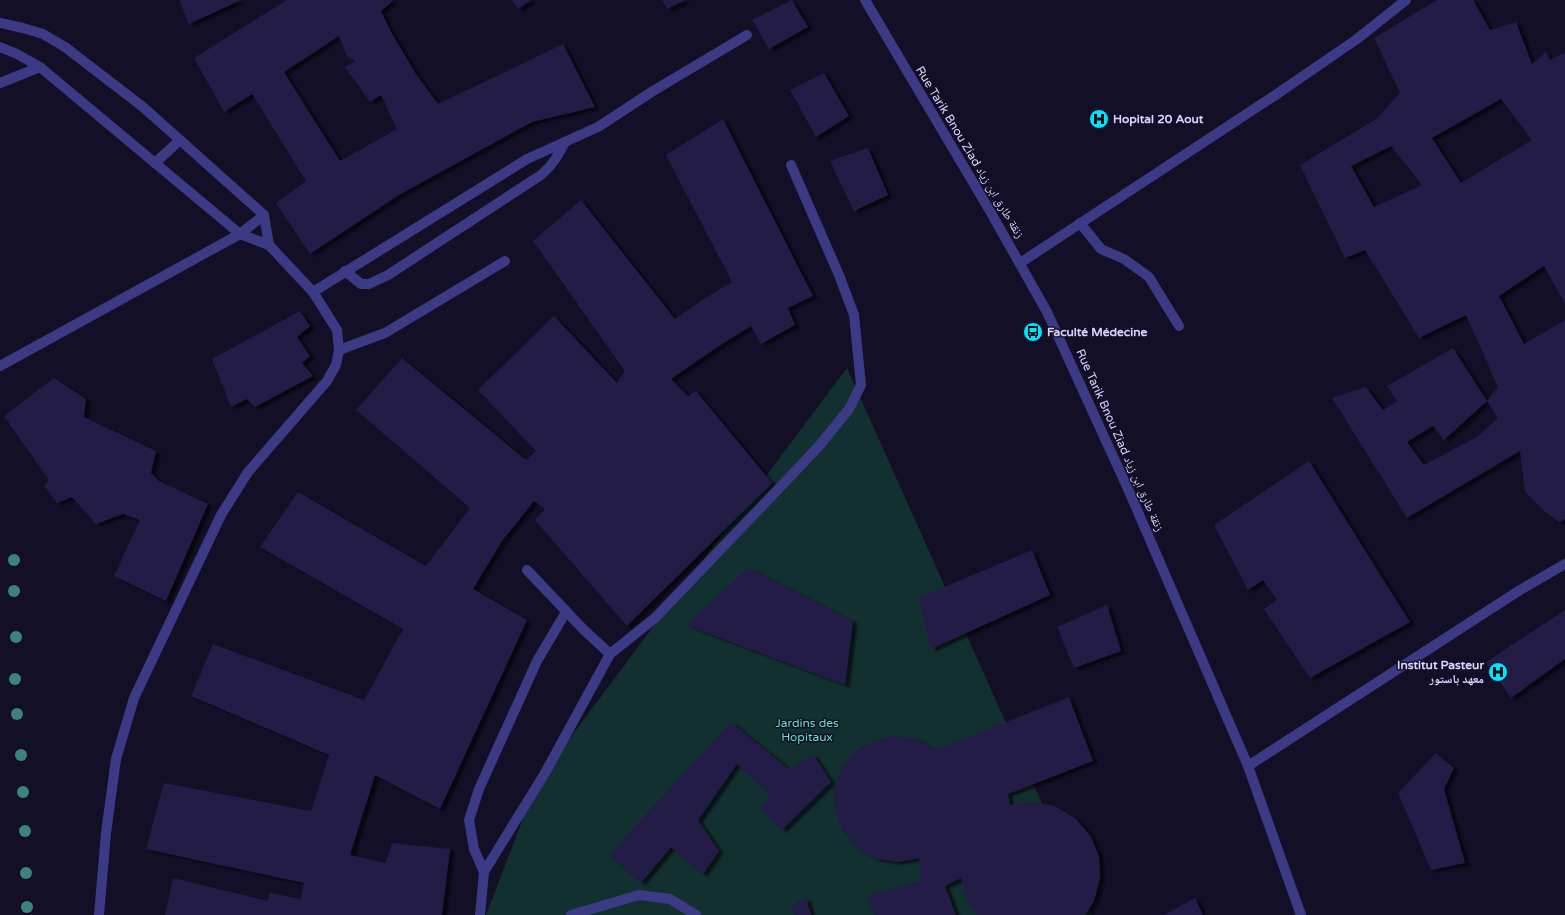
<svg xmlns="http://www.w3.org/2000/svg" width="1565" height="915" font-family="'Varela Round','Noto Naskh Arabic',sans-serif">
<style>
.green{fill:#12302f}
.building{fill:#241b47;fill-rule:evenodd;filter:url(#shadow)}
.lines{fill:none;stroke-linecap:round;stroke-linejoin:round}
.service{stroke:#3d3a85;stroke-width:10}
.minor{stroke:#3d3a85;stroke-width:10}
.tree{fill:#3d827b}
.labels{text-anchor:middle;stroke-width:3;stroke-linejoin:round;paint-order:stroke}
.poi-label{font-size:12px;font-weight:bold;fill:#d9d4ff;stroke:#130f26;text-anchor:start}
.street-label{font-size:12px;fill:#d9d4ff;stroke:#130f26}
.park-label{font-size:12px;fill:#5fe0c0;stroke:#130f26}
</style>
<defs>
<filter id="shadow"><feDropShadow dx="4.5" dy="2.5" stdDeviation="1" flood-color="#0009"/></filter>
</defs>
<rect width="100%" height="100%" fill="#130f26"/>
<path class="green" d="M847,368L1092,915H486L537,782Z"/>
<g class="building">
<path d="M179,0H241L189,24Z"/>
<path d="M287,0H394L381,11L391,32L416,74L438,104L563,44L595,107L532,122L399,195L310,254L276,203L306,181L252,94L224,112L194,58ZM339,36L347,56L355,61L345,67L370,102L381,95L397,129L340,161L284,72Z"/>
<path d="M512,0H531L518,9Z"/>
<path d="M662,0H686L667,9Z"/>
<path d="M792,0L808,27L769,49L752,20Z"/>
<path d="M1437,0H1473L1490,30L1516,22L1532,64L1546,52L1550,60L1565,52V304L1544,266L1499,296L1524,344L1565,320V519L1559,522L1544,511L1525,492L1520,451L1407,518L1332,398L1366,387L1383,410L1397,401L1387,386L1453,348L1487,401L1498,387L1466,315L1419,338L1365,250L1345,258L1300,165L1376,119L1400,93L1374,38ZM1501,99L1532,140L1461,183L1432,138ZM1391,146L1422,185L1374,207L1351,166ZM1487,401L1498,418L1477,437L1424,465L1407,442L1433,426L1444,440Z"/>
<path d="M824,73L849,116L816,137L790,90Z"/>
<path d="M723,119L813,296L788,308L795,325L761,344L751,326L719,346L671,379L688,396L696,391L772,483L627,626L535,520L545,509L534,501L502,541L473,589L527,620L440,809L375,775L350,855L386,863L392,843L450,849L442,915H165L173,878L268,901L270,893L301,899L304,883L146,849L164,783L311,811L329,755L191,696L213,644L364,700L403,629L260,547L298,492L426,566L470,508L356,410L402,358L526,460L536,451L478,390L554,316L617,383L625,371L533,241L581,200L675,319L705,298L732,282L666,155Z"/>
<path d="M868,148L888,195L854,211L830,161Z"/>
<path d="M300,311L310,326L297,337L310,356L302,363L313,376L255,407L247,399L231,407L212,359Z"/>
<path d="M54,378L86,399L84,417L156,451L151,473L159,481L208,504L166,601L114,576L140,520L123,514L96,524L72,497L57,503L44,486L49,480L4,416Z"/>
<path d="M1309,461L1410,622L1310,678L1264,609L1277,600L1263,580L1248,590L1214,525Z"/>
<path d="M1032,550L1050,595L931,649L918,598Z"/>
<path d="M748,568L853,621L845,685L686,625Z"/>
<path d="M1107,605L1121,651L1074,668L1057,627Z"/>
<path d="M1565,610V659L1511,698L1486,662Z"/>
<path d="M1069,697L1093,761L1008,794L1010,805L1033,802L1055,806L1075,818L1090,835L1099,856L1100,879L1094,901L1085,915H977L967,900L961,878L945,886L956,915H874L867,896L921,881L919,858L898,862L876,859L857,848L843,831L835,811L834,789L842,769L855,751L874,741L895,736L917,739L936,750Z"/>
<path d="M731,722L790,770L813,754L831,782L782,830L761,809L770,794L737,764L698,820L719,851L703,874L671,847L641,883L609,855Z"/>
<path d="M1436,753L1454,768L1444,789L1465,863L1431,870L1398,793Z"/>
<path d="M806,898L811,915H794L791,906Z"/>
<path d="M1195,898L1203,915H1164Z"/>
</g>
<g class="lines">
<g class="service">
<path d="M0,23L23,28L43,34L65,47L143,107L264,215L269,245"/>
<path d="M0,47L17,54L40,67L240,234L269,245L313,292L337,330L339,350L336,365L327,381L248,472L221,515L134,698L116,759L106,833L99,915"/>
<path d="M0,83L40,67"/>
<path d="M155,163L180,140"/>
<path d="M1080,223L1101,249L1124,259L1149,277L1179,326"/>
<path d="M1020,263L1277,94L1357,39L1406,0"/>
<path d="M345,271L361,284H369L388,275L541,175C553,165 558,155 565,142"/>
<path d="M313,292L527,159L598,127L653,91L747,35"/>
<path d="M339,350L385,333L505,261"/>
<path d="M0,366L240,234L264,215"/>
<path d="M527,570L583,629L610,654"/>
<path d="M1248,766L1520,590L1565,564"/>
<path d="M484,872L474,849L469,820L479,789L537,661L566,612"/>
<path d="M480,915L484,872L545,773L610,654L655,618L786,481L819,446L849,409L861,385L854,315L839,275L791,165"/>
<path d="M571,915L639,895L670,899L696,915"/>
</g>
<path class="minor" d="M865,0L990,211L1047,312L1128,489L1248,766L1301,915"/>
</g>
<g class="tree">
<circle cx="14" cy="560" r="6"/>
<circle cx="14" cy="591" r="6"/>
<circle cx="16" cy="637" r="6"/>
<circle cx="15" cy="679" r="6"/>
<circle cx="17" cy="714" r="6"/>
<circle cx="21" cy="755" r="6"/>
<circle cx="23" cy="792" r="6"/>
<circle cx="25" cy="831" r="6"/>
<circle cx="26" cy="873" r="6"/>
<circle cx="27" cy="907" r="6"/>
</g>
<defs>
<g id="hospital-disc" transform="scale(1)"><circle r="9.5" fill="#00e5ff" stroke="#130f26"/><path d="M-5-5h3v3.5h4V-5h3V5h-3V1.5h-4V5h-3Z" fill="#111"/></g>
<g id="bus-disc" transform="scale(1)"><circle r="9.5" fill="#00e5ff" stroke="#130f26"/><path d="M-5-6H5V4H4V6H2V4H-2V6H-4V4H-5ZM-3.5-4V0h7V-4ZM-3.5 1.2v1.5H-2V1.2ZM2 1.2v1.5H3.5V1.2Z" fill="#111"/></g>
</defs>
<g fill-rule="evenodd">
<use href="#hospital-disc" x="1099" y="119"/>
<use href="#bus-disc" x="1033" y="332"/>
<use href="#hospital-disc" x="1498" y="672"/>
</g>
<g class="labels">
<g class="poi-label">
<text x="1113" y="123">Hopital 20 Aout</text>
<text x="1047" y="336">Faculté Médecine</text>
<text x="1484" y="669" text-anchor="end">Institut Pasteur<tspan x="1484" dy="14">معهد باستور</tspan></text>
</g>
<g class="street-label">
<text transform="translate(970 152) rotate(59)" y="4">Rue Tarik Bnou Ziad زنقة طارق ابن زياد</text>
<text transform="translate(1120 440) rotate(66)" y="4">Rue Tarik Bnou Ziad زنقة طارق ابن زياد</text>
</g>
<g class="park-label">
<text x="807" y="727">Jardins des<tspan x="807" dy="14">Hopitaux</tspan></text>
</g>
</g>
</svg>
